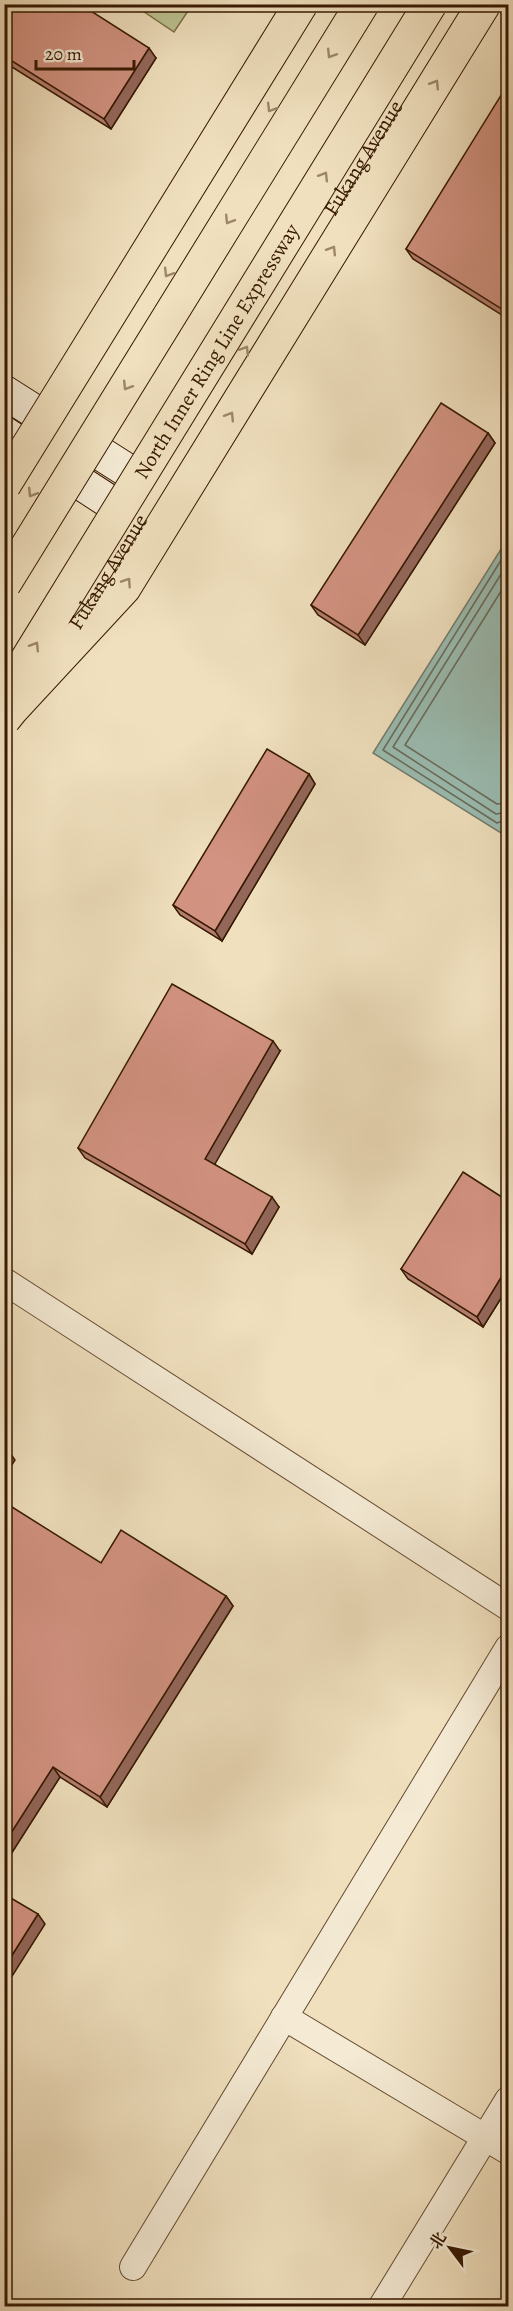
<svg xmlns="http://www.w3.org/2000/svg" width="513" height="2311" font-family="Alegreya,'Noto Serif SC',serif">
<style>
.green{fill:#bbc290;stroke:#796e49;stroke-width:1.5}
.water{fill:#9abdb3;stroke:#727b6c;stroke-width:1.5}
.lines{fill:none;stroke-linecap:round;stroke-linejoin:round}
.shore{stroke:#686b5a;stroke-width:1.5}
.street-casing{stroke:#654b31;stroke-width:28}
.secondary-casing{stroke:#371902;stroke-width:35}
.primary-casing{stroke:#371902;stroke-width:35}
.street{stroke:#f5ebd5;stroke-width:26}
.secondary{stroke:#f5ebd5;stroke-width:33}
.primary{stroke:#f0e0be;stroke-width:33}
.highway-bridge-casing{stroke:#371902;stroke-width:35;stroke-linecap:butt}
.highway-bridge{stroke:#f0e0be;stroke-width:33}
.wall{fill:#b57e70;stroke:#371902;stroke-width:1.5}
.shaded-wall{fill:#94675b;stroke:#371902;stroke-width:1.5}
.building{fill:#d39382;stroke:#371902;stroke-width:1.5}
.oneway{stroke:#9d8669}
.labels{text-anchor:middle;stroke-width:4.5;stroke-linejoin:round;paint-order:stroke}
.street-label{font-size:21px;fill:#371902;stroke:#f5ebd5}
</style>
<rect width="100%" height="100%" fill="#f0e0be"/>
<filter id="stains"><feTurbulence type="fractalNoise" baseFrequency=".00333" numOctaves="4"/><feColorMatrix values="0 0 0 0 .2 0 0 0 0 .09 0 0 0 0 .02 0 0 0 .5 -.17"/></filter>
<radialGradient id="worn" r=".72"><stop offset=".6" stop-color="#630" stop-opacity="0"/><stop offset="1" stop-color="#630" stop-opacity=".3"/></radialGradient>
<path class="green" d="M134,5H192L174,32Z"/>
<path class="water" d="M508,538V821L501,833L373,753Z"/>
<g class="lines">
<g class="shore">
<path d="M508,549L383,750L497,823L508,819"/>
<path d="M508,563L393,747L496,814L508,812"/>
<path d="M508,580L405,745L497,804L508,803"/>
</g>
<g class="street-casing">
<g id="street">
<path d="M4,1281L508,1607"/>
<path d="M284,2017L508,2151"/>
<path d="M133,2267L508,1648"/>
<path d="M382,2306L508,2100"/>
</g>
</g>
<g class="secondary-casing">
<g id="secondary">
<path d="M4,392L158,490"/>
<path d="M4,433L139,521"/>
</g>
</g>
<g class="primary-casing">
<g id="primary">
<path d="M4,538L335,4"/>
<path id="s1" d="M67,638L458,4"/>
</g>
</g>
<use href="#street" class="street"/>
<use href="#secondary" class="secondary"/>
<use href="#primary" class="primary"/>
<g class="highway-bridge-casing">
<g id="highway-bridge">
<path d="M4,485L301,4"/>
<path d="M4,584L362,4"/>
<path id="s2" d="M7,692L430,4"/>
<path d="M4,719L12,709L124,588L484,4"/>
</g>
</g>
<use href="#highway-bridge" class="highway-bridge"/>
</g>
<g class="wall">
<path d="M4,13L156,58L111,129L4,62Z"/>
<path d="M508,96V319L413,259L406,249Z"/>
<path d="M488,433L495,443L365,645L318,615L311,605Z"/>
<path d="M309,774L315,784L222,941L180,915L173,905Z"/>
<path d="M280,1051L214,1164L279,1207L252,1254L85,1158L78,1148Z"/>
<path d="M508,1201V1287L483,1327L408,1279L401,1269Z"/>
<path d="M101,1563L226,1596L233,1606L107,1807L60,1777L4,1865Z"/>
</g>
<g class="shaded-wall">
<path d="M149,48L156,58L111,129L104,119Z"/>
<path d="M488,433L495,443L365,645L358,635Z"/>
<path d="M309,774L315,784L222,941L215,931Z"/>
<path d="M273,1041L280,1051L212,1169L205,1159Z"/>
<path d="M272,1197L279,1207L252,1254L245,1244Z"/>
<path d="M508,1266V1287L483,1327L477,1317Z"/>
<path d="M8,1450L15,1460L4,1477V1456Z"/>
<path d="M226,1596L233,1606L107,1807L100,1797Z"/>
<path d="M53,1767L60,1777L4,1865V1844Z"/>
<path d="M38,1914L45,1924L4,1989V1968Z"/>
</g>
<g class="building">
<path d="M10,4H80L149,48L104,119L4,56V13Z"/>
<path d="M503,92L508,96V313L406,249Z"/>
<path d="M441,403L488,433L358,635L311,605Z"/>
<path d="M267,749L309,774L215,931L173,905Z"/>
<path d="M172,984L273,1041L205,1159L272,1197L245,1244L78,1148Z"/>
<path d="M463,1172L508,1201V1266L477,1317L401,1269Z"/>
<path d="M4,1448L8,1450L4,1456Z"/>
<path d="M4,1502L101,1563L121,1530L226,1596L100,1797L53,1767L4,1844Z"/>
<path d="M4,1894L38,1914L4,1968Z"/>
</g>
<defs><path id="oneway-chevron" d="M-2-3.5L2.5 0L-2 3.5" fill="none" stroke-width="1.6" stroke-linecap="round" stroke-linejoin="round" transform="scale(1.5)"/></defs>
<g class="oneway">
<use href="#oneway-chevron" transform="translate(331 54) rotate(122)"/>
<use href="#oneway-chevron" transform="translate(435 84) rotate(-58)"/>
<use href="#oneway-chevron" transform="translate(271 108) rotate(122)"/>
<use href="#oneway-chevron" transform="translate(324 176) rotate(-58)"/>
<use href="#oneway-chevron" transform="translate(229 220) rotate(122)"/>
<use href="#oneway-chevron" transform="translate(332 250) rotate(-58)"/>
<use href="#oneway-chevron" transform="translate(168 273) rotate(122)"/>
<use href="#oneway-chevron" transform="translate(245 350) rotate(-58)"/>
<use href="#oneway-chevron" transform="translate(127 386) rotate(122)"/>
<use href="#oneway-chevron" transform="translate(230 416) rotate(-58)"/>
<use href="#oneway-chevron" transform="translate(32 493) rotate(122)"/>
<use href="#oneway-chevron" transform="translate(127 582) rotate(-56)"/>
<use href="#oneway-chevron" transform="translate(35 646) rotate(-58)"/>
</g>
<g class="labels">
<g class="street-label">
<text dy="7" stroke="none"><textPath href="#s1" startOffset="564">Fukang Avenue</textPath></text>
<text dy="7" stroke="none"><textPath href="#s2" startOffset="400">North Inner Ring Line Expressway</textPath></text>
<text dy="7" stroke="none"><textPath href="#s1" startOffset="78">Fukang Avenue</textPath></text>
</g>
</g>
<rect width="513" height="2311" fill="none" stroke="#f0e0be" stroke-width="24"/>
<rect x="6" y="6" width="501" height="2299" fill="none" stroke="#371902" stroke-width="3"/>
<rect x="12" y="12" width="489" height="2287" fill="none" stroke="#371902" stroke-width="1.5"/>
<g transform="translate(450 2248) rotate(302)" stroke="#f5ebd5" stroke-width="4.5" paint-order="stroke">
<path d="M0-4.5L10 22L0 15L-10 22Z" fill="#371902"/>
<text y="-9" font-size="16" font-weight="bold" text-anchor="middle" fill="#371902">北</text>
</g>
<path d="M36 60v9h98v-9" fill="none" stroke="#371902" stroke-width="3"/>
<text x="45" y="60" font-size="18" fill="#371902" stroke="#f5ebd5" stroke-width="4.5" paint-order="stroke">20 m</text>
<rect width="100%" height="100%" filter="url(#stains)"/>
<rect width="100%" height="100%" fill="url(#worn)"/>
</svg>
